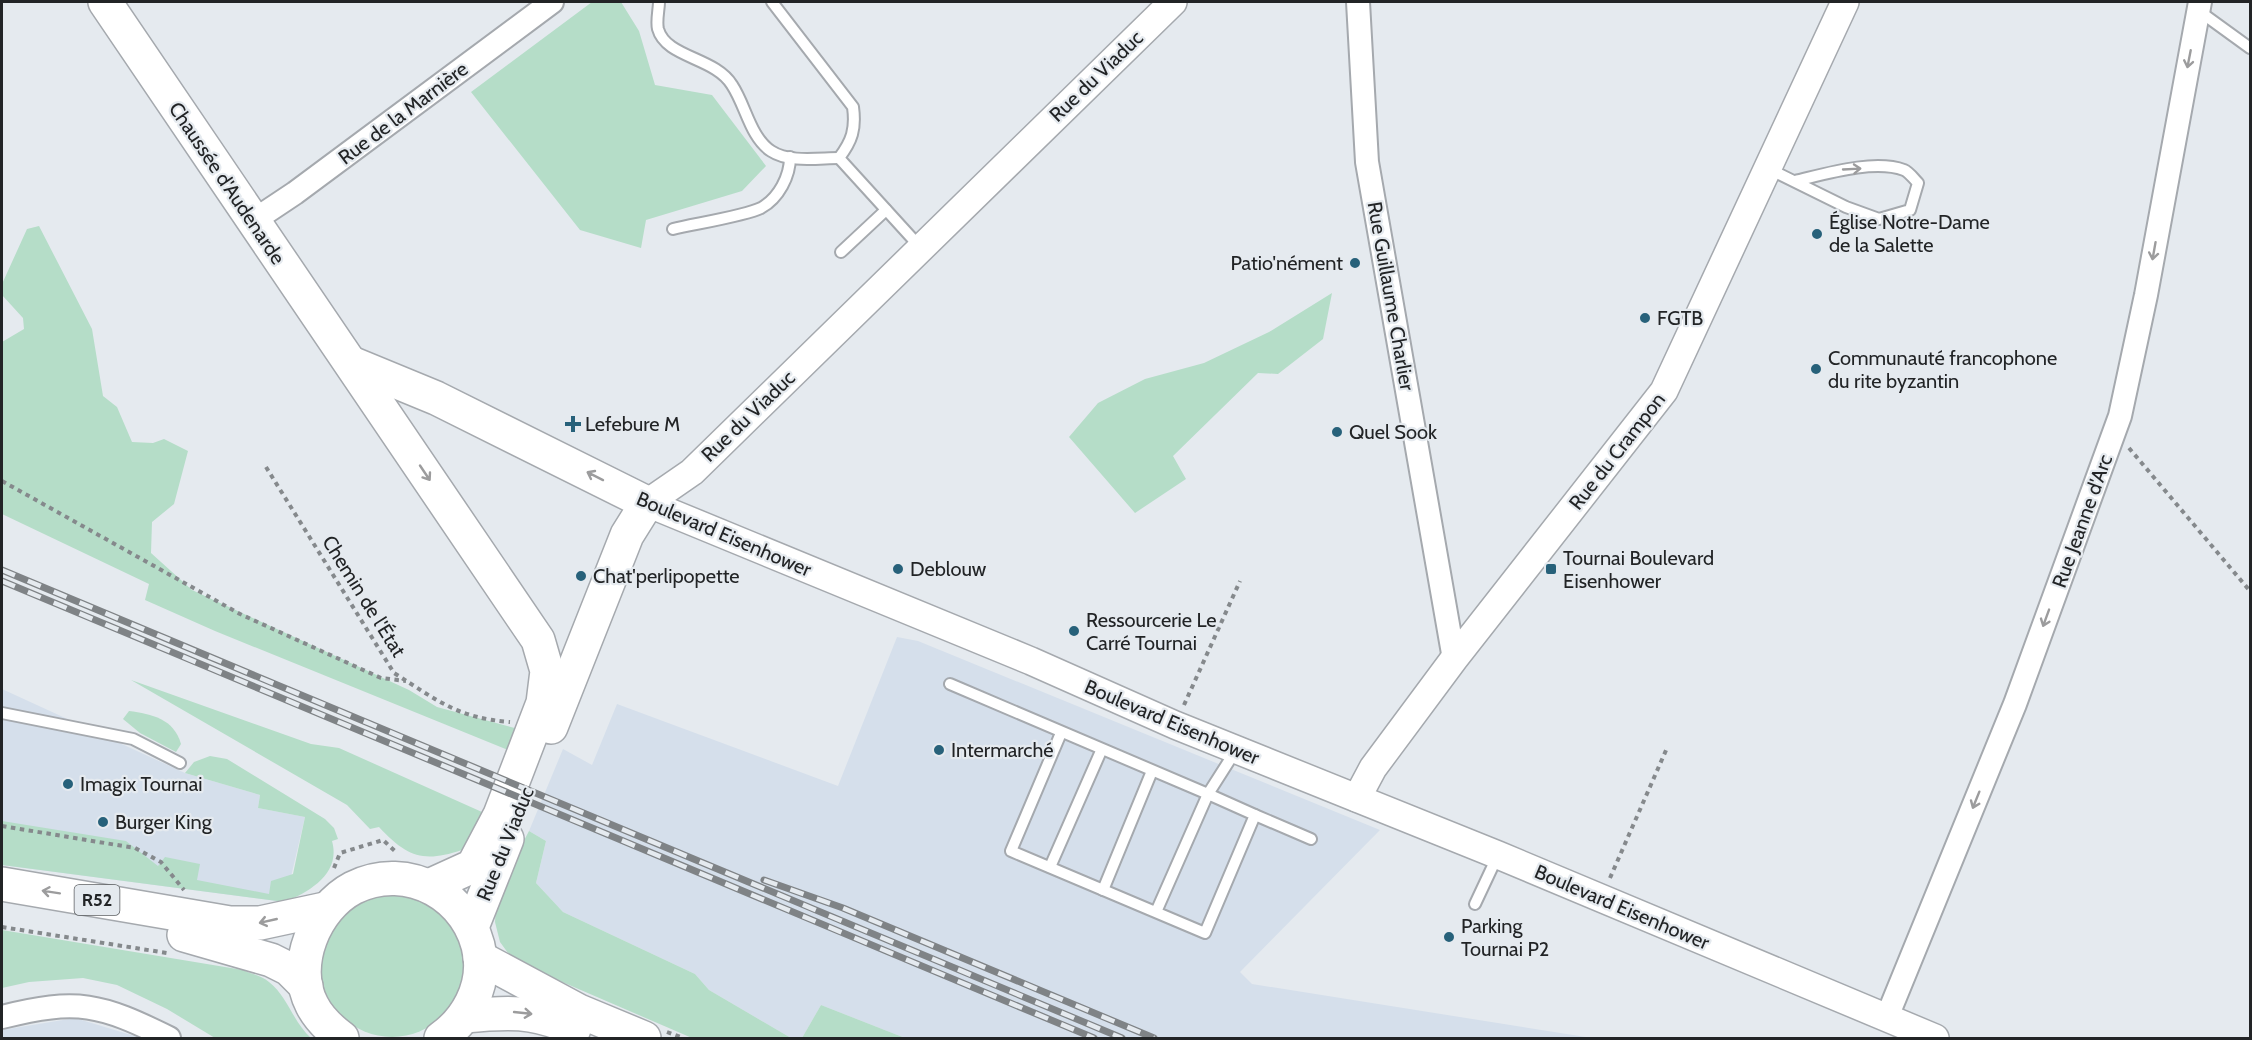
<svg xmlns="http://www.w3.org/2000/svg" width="2252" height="1040" font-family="Cabin,sans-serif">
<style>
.built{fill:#d5dfeb}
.green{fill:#b5ddc8}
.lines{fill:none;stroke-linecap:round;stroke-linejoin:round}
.service-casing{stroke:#a5a9ae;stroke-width:14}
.minor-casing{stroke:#a5a9ae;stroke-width:26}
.tertiary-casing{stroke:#a5a9ae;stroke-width:30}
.primary-casing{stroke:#a5a9ae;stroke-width:36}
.path{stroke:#85898c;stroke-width:4;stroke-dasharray:4.5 4.5;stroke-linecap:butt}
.service{stroke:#fff;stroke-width:10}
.minor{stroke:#fff;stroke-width:22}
.tertiary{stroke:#fff;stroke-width:27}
.primary{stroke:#fff;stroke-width:33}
.rail-casing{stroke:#7f8386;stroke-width:7}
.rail{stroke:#e5eaef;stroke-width:4.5;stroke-dasharray:14;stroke-linecap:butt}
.oneway{stroke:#9c9c9d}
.poi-dot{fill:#27617a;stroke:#e5eaef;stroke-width:2}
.labels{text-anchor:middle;stroke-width:4.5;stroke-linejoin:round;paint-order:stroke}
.shield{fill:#e5eaef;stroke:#5c5f62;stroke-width:1.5}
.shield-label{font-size:18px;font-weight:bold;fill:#222426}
.street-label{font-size:20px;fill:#222426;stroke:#e5eaef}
.poi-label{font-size:20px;fill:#222426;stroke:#e5eaef;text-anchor:start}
</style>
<rect width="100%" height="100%" fill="#e5eaef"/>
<g class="built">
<path d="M897,637L918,641L1380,830L1240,972L1252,984L1592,1038H905L821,1005L802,1038H791L709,990L695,974L563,912L536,883L546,841L529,831L563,749L592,765L617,704L838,786Z"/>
<path d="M2,689L185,773L260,795L258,808L305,817L285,902L2,865Z"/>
<path d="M75,1018L141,1038H2V1030Z"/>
</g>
<g class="green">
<path d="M592,2H621L639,31L655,85L712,95L766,166L742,191L646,220L641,248L580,230L471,92Z"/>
<path d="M39,226L92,329L103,396L117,407L132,442L153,443L164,439L188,451L174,504L152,522L151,553L192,590L409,690L437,707L526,731L508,750L215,631L145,600L149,584L2,514V342L24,329L23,318L2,295V284L27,229Z"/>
<path d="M1332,293L1323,339L1278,374L1258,373L1173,456L1186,479L1135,513L1069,437L1098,403L1145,379L1204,363L1269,332Z"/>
<path d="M131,680L311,744L339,748L482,812L462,850C423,863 407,857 379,827L370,829L347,805Z"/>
<path d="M129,711C152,714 174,719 181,744L176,752L140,733L123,719Z"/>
<path d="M210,756L227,759L325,819L334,828L338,839L332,841C341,873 311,891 285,902L2,865V821L126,841L158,866L165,857L200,864L197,880L269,894L271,881L293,874L305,817L258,808L260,795L185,773L194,762Z"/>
<path d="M529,831L546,841L536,883L563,912L695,974L709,990L791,1038H692L553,978L526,965L508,953L500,942L495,922L496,904L499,888Z"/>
<circle cx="392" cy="965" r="72"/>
<path d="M2,930L243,970C251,974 262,976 269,982C288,997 293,1022 311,1038H215L167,1009L117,985L83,978L29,982L2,988Z"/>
<path d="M821,1005L905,1038H802Z"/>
</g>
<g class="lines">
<g class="service-casing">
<g id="service">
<path d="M659,2C659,9 656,21 658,29C666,58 715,57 732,85C746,106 750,137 771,151C789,163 819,158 839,158"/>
<path d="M772,2L853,107C856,129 852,141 839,158L920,247"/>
<path d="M2199,11L2250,48"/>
<path d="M1769,169L1846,207L1879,219L1910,210L1918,183C1914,179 1909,172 1904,170C1874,159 1825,174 1795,181"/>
<path d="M673,229C693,224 745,216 761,208C779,198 790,176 790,157"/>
<path d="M841,252L886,210"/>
<path d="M950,684L1208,794L1236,750"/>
<path d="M2,713L133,739L180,763"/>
<path d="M1061,733L1011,851L1205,933L1255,815L1208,794L1156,912"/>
<path d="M1255,815L1311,839"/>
<path d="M1050,867L1101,751"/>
<path d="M1103,890L1152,771"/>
<path d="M1475,904L1498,855"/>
</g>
</g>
<g class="minor-casing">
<g id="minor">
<path d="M1358,2L1367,162L1454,659"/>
<path d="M253,221L295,193L552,2"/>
<path d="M2,1017C78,998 100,1004 169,1038"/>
<path d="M1887,1017L2015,704L2120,416L2146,295L2200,2"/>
</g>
</g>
<g class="tertiary-casing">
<g id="tertiary">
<path d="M647,503L1031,661L1175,725L1498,855L1935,1038"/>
<path d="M647,503L692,472L1173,2"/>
<path d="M1357,798L1373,768L1454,659L1664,391L1845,2"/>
</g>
</g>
<g class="primary-casing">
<g id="primary">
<path d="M105,2L538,640L547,671L543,703L500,815L473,866L429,886"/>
<path d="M351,363L436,398L647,503L627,535L551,727"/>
<path d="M2,884L230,923H260L325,909"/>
<path d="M472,927L507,839"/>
<path d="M184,935L271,960L289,969L306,986"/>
<path d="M480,958L579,1011L644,1038"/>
<path d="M464,1016C507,1012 533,1010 574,1029"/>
<path d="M342,1038C330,1029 319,1019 312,1005C291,965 315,908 353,888C408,860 472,897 480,956C484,988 467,1020 441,1038"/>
</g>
</g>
<g class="path">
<path d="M2129,448L2250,591"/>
<path d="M266,467L394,673C437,700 457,718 510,722"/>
<path d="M2,481L240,614L381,678L406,681"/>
<path d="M1184,705L1240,581"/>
<path d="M2,826L135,848L161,862L184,890"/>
<path d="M334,868L340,853L383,840L396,852"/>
<path d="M1610,878L1667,748"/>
<path d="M2,927L167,953"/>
<path d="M667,1032L683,1038"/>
</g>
<use href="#service" class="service"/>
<use href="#minor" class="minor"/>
<use href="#tertiary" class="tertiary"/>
<use href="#primary" class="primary"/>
<g class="rail-casing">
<g id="rail">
<path d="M2,570L1122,1038"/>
<path d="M2,581L1094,1038"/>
<path d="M764,880L843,908L1154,1038"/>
</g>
</g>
<use href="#rail" class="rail"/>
</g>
<defs><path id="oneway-shaft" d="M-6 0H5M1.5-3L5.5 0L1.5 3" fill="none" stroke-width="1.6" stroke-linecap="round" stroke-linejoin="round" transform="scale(1.5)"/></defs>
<g class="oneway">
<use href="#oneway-shaft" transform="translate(2189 59) rotate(101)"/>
<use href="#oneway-shaft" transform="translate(1852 169) rotate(-3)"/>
<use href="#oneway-shaft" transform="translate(2154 251) rotate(100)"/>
<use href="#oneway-shaft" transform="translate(425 473) rotate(56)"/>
<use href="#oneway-shaft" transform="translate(595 476) rotate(-153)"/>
<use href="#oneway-shaft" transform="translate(2046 618) rotate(110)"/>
<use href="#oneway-shaft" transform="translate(1976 800) rotate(112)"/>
<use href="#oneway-shaft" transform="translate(51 892) rotate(-171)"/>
<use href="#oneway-shaft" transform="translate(268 921) rotate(167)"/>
<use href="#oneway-shaft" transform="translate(523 1013) rotate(6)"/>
</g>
<g class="poi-dot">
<circle cx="1817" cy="234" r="6"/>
<circle cx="1355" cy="263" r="6"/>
<circle cx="1645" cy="318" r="6"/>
<circle cx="1816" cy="369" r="6"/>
<path d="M570 415h6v6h6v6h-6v6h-6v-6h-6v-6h6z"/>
<circle cx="1337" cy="432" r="6"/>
<circle cx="898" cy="569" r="6"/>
<rect x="1545" y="563" width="12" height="12" rx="3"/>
<circle cx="581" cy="576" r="6"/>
<circle cx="1074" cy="631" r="6"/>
<circle cx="939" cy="750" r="6"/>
<circle cx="68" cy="784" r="6"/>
<circle cx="103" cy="822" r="6"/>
<circle cx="1449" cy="937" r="6"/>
</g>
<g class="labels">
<rect class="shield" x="74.5" y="885" width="45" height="30" rx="4.5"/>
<g class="shield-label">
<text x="97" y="906">R52</text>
</g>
<g class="street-label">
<text transform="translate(1096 76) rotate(-44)" y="7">Rue du Viaduc</text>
<text transform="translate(403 113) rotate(-37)" y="7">Rue de la Marnière</text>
<text transform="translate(227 183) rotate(56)" y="7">Chaussée d'Audenarde</text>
<text transform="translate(1391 296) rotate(80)" y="7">Rue Guillaume Charlier</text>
<text transform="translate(748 416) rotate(-44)" y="7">Rue du Viaduc</text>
<text transform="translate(1617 451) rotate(-52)" y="7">Rue du Crampon</text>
<text transform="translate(2082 521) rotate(-70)" y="7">Rue Jeanne d'Arc</text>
<text transform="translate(724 534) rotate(23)" y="7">Boulevard Eisenhower</text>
<text transform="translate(364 596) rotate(58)" y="7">Chemin de l'État</text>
<text transform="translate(1172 722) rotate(23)" y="7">Boulevard Eisenhower</text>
<text transform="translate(505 844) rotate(-68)" y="7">Rue du Viaduc</text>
<text transform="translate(1622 907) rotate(23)" y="7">Boulevard Eisenhower</text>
</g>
<g class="poi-label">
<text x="1829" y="229">Église Notre-Dame<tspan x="1829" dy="23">de la Salette</tspan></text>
<text x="1343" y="270" text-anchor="end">Patio'nément</text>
<text x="1657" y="325">FGTB</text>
<text x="1828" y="365">Communauté francophone<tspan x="1828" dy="23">du rite byzantin</tspan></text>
<text x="585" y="431">Lefebure M</text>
<text x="1349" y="439">Quel Sook</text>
<text x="1563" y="565">Tournai Boulevard<tspan x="1563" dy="23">Eisenhower</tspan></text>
<text x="910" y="576">Deblouw</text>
<text x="593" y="583">Chat'perlipopette</text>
<text x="1086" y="627">Ressourcerie Le<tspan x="1086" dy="23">Carré Tournai</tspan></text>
<text x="951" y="757">Intermarché</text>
<text x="80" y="791">Imagix Tournai</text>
<text x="115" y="829">Burger King</text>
<text x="1461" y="933">Parking<tspan x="1461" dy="23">Tournai P2</tspan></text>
</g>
</g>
<rect width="2252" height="1040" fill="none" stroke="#222426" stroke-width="6"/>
</svg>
